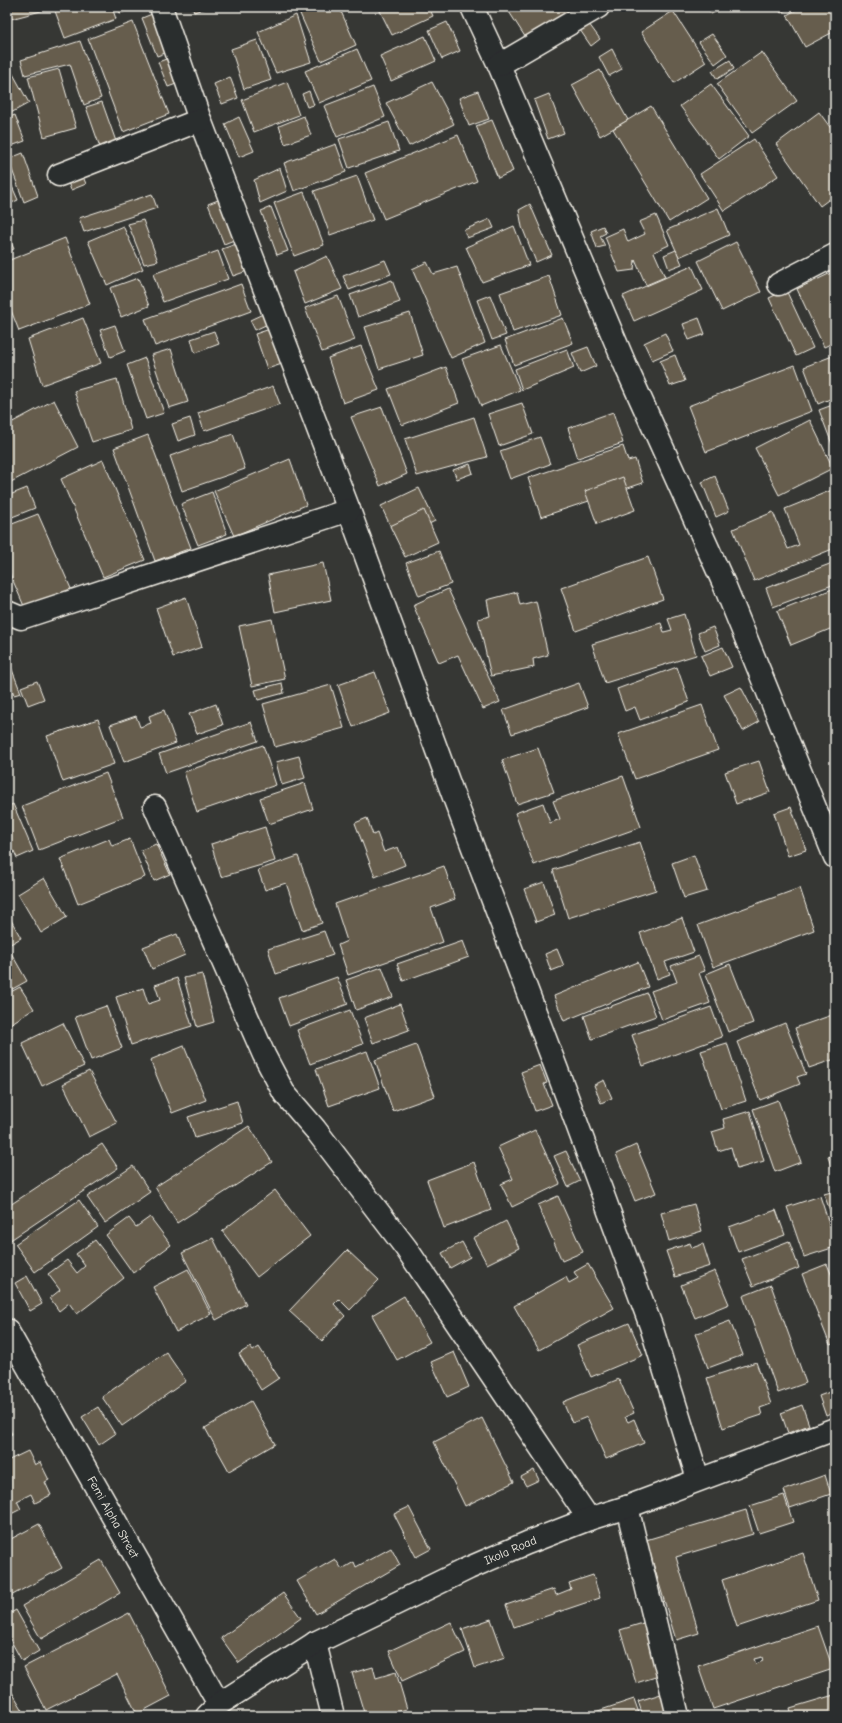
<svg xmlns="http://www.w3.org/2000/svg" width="842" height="1723" font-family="'Comic Neue',sans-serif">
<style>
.building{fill:#665d4e;stroke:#f4f1e8;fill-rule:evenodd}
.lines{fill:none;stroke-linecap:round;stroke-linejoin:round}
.minor-casing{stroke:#f4f1e8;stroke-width:25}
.minor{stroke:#2a2d2e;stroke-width:22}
.labels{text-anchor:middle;stroke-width:3.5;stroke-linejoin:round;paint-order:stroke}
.street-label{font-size:12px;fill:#f4f1e8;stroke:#2a2d2e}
</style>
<rect width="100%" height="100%" fill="#363734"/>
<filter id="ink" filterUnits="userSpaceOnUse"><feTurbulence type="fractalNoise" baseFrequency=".025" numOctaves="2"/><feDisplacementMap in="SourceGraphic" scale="8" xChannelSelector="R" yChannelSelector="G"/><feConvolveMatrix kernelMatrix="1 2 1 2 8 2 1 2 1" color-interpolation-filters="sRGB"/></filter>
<g filter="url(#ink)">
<g class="building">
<path d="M7,7H56L7,20Z"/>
<path d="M65,7H112L116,19L65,38L55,11Z"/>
<path d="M118,7H140L120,13Z"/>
<path d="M192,7H209L194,12Z"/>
<path d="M297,7H339L356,45L321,61Z"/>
<path d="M378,7H429L433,16L392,35Z"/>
<path d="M506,7H591L531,46Z"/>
<path d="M708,7H728L711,14Z"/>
<path d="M777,7H790L781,13Z"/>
<path d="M801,7H835V31L805,47L787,15Z"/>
<path d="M673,11L706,62L674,83L641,32Z"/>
<path d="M152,14L168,52L157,56L142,18Z"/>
<path d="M296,15L311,62L276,73L258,32Z"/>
<path d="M133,22L169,114L123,132L88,39Z"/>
<path d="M447,22L460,51L442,59L429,30Z"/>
<path d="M589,24L600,39L591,46L580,30Z"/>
<path d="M712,34L727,55L715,64L699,42Z"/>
<path d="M425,36L436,61L391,81L380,56Z"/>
<path d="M257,40L271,80L244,89L231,49Z"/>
<path d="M80,41L101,98L84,105L70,64L25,75L21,60Z"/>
<path d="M357,49L371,81L319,103L305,71Z"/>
<path d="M612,49L622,69L609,76L599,57Z"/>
<path d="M762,52L797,101L752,133L717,84Z"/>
<path d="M169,58L179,83L168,87L158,62Z"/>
<path d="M730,60L734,69L717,79L712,71Z"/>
<path d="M7,63L29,103L7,115Z"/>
<path d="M835,66V86L830,78L835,75L831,69Z"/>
<path d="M59,69L76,128L44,137L28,77Z"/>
<path d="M600,70L628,120L600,136L572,85Z"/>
<path d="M230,77L238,98L222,104L214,84Z"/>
<path d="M287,82L299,115L254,132L242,100Z"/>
<path d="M432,82L454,124L409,146L386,103Z"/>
<path d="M711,84L749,136L719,159L680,106Z"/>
<path d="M373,87L385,117L337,137L324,106Z"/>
<path d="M309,91L314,105L307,107L302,94Z"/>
<path d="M478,91L489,119L469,126L459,98Z"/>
<path d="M549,94L564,133L548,139L534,100Z"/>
<path d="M102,102L118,147L102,153L86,107Z"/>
<path d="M651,106L707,198L669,222L613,129Z"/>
<path d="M819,112L835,134V195L820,206L776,144Z"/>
<path d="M15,115L25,141L11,146L7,135V118Z"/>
<path d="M304,116L311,135L285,144L279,126Z"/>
<path d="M239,117L254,151L239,157L225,124Z"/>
<path d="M492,120L513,171L498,178L476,126Z"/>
<path d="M389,122L399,151L349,168L339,139Z"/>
<path d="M458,135L477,181L384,219L365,173Z"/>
<path d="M754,139L778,176L724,211L700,174Z"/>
<path d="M336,144L346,172L294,191L284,163Z"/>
<path d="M23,153L38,196L24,202L8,159Z"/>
<path d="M280,168L287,191L260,203L254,180Z"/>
<path d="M80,169L86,184L71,190L65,175Z"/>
<path d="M7,175L18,200L7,205Z"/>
<path d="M357,176L373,220L330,235L314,191Z"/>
<path d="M304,192L324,245L294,256L274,203Z"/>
<path d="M152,194L157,208L84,232L79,218Z"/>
<path d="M223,198L239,238L224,244L208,204Z"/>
<path d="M530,204L552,255L536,262L522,227L519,210Z"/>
<path d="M271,207L288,251L277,255L261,211Z"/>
<path d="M718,208L729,235L679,257L667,230Z"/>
<path d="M656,215L669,245L654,252L665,277L646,285L635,260L634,270L619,272L605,237L623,229L628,242L645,234L639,222Z"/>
<path d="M490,219L494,228L467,238L464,230Z"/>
<path d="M143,220L158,261L144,264L128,224Z"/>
<path d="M123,226L143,269L107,285L88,241Z"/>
<path d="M514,226L529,265L482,282L466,247Z"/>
<path d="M603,226L606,233L600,236L605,246L597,248L591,231Z"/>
<path d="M7,234L14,249L7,252Z"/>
<path d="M65,238L90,304L19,331L7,300V261Z"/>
<path d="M736,242L761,292L722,311L698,261Z"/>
<path d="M239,243L250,270L233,276L222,249Z"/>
<path d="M676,250L682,264L669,269L664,255Z"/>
<path d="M218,251L228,279L163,302L153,274Z"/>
<path d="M327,256L342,289L305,304L293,272Z"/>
<path d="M385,260L391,274L349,290L343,276Z"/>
<path d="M427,262L433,274L457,267L485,343L451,358L412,269Z"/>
<path d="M692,266L703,290L634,321L623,296Z"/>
<path d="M833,272L835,278V342L824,347L797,289Z"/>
<path d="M549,276L562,315L513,332L500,293Z"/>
<path d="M138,278L149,306L121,317L110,288Z"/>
<path d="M392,280L400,302L358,317L350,295Z"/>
<path d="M241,284L251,311L155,346L145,319Z"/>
<path d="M786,290L813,348L796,356L769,298Z"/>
<path d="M490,295L506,335L492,340L477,300Z"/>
<path d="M338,296L355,340L322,352L305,308Z"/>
<path d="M265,313L270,323L255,330L250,320Z"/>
<path d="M410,313L423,355L379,369L365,327Z"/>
<path d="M83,318L101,363L42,385L28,339Z"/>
<path d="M563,318L573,343L514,365L505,340Z"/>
<path d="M699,318L705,334L689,340L683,324Z"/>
<path d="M115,325L125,351L110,357L100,330Z"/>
<path d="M270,329L282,364L267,369L255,334Z"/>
<path d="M214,331L219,344L195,353L191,339Z"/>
<path d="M665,333L673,351L652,360L644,343Z"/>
<path d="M501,345L520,390L481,406L462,359Z"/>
<path d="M361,346L379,390L343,403L328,358Z"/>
<path d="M588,347L596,366L580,373L572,353Z"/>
<path d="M171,349L188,402L169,408L151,355Z"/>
<path d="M567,349L574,368L522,390L515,369Z"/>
<path d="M675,355L685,381L670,386L660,361Z"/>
<path d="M835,355V397L818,404L804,367Z"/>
<path d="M145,358L164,413L146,419L127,365Z"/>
<path d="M795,365L812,411L706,452L688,406Z"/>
<path d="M446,367L459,403L402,425L388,389Z"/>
<path d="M117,379L131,430L92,442L74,391Z"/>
<path d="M273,386L280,404L204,431L198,413Z"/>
<path d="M54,400L78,447L7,484V425Z"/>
<path d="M522,403L533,434L499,446L488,414Z"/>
<path d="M835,404V452L819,410Z"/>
<path d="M382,407L407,474L380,486L351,417Z"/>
<path d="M613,412L623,443L578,458L568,428Z"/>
<path d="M474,417L487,457L417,476L405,439Z"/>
<path d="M190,418L195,435L178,441L172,424Z"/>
<path d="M810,420L833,468L779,495L755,448Z"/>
<path d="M233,434L245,469L182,491L170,456Z"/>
<path d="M148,435L191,548L155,561L114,448Z"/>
<path d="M540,437L550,464L510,479L500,451Z"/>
<path d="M623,446L628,461L635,459L643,483L541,517L528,478Z"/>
<path d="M290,459L306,505L234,536L214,491Z"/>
<path d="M103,460L145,560L103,577L61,479Z"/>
<path d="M470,464L473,473L457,479L453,470Z"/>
<path d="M715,476L729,511L716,517L702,482Z"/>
<path d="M623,477L635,510L597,524L585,491Z"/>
<path d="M27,488L35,508L7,519V496Z"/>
<path d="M419,488L435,521L397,540L381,506Z"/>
<path d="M832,490L835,497V548L754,581L733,529L773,512L788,549L799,545L785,509Z"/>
<path d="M212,492L227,534L198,545L181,504Z"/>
<path d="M424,510L438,542L405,557L390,526Z"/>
<path d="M38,514L72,591L27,613L7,567V526Z"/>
<path d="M439,551L451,584L419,596L406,563Z"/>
<path d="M648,557L663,599L576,631L561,588Z"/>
<path d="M835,562V584L773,607L766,588Z"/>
<path d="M323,563L331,600L275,612L268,575Z"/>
<path d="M835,588V627L791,645L777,611Z"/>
<path d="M448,589L500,702L483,709L458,655L439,663L413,605Z"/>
<path d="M517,592L520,605L536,601L548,655L533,659L534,667L491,676L478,619L490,616L487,600Z"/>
<path d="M186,597L202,647L173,657L156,608Z"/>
<path d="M684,614L696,655L605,683L592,644L661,623L664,632L672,630L668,619Z"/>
<path d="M272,619L285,679L252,686L239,626Z"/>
<path d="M713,627L720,645L705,651L698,633Z"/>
<path d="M723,647L732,667L710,676L701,656Z"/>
<path d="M11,667L21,693L14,695L12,689L7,691V668Z"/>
<path d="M677,667L689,702L640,720L635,707L625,711L617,689Z"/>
<path d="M375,672L390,713L353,727L338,685Z"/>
<path d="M37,681L44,699L28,705L21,687Z"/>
<path d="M282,683L284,693L258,700L255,690Z"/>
<path d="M579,683L588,707L512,734L503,710Z"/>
<path d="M331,685L344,728L275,747L263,704Z"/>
<path d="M741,687L759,722L743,731L724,695Z"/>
<path d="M216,704L223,725L197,734L189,714Z"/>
<path d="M702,705L718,750L635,779L618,734Z"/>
<path d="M164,710L176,743L124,762L110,725L136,716L140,727L151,723L149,716Z"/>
<path d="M98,719L114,764L63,782L47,736Z"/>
<path d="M251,722L258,741L166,773L159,754Z"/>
<path d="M263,745L276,785L197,812L184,772Z"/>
<path d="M538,748L554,792L517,804L502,760Z"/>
<path d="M299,756L305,778L282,785L276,762Z"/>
<path d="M759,761L770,792L736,804L725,772Z"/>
<path d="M106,773L123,817L39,850L22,806Z"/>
<path d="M623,776L641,827L534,865L515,813L543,803L550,823L560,819L553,801Z"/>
<path d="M305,783L313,809L269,824L260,798Z"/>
<path d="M13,804L33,851L17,858L14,851L7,854V807Z"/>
<path d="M791,807L806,850L788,856L774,813Z"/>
<path d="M367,818L373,835L377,833L384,852L398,847L405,865L375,877L355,823Z"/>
<path d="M265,827L275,861L221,877L211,844Z"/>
<path d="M109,839L112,846L130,839L145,877L78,904L60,859Z"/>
<path d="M640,842L656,890L568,918L553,870Z"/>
<path d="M156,844L170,874L154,881L141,850Z"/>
<path d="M694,855L707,891L684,898L672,863Z"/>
<path d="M298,856L322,923L302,930L286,883L265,890L258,870Z"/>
<path d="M444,866L455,899L431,908L443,942L348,975L338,945L347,941L335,904Z"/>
<path d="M44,878L67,917L41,933L18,894Z"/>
<path d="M544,882L555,915L536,922L524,889Z"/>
<path d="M800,888L814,930L713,967L698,925Z"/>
<path d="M7,913L21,938L7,946Z"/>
<path d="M682,918L694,952L665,962L670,974L657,979L640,933Z"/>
<path d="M324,931L333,955L276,974L268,949Z"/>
<path d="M177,934L185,955L152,969L143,947Z"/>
<path d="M463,941L469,957L403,981L397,964Z"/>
<path d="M557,949L564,966L551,971L545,954Z"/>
<path d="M10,951L27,981L7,992V953Z"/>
<path d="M699,956L705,971L699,973L710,1003L662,1020L651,991L677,982L671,966Z"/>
<path d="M638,962L648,987L564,1021L554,996Z"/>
<path d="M730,964L753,1023L728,1032L706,974Z"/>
<path d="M382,967L393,997L356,1010L346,980Z"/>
<path d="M202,974L214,1022L197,1027L184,978Z"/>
<path d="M337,977L348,1004L289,1026L279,998Z"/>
<path d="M177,978L192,1026L131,1045L116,997L143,988L148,1004L160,1000L155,985Z"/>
<path d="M20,987L34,1009L7,1026V994Z"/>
<path d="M647,993L656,1016L592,1039L584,1016Z"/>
<path d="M400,1004L409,1030L373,1043L364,1018Z"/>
<path d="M106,1006L122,1048L91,1060L75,1017Z"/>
<path d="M711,1007L722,1037L643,1066L632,1035Z"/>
<path d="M350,1010L363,1044L310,1064L297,1030Z"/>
<path d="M835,1014V1059L809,1068L795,1028Z"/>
<path d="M63,1023L84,1066L42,1086L22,1043Z"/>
<path d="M785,1023L806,1074L797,1077L800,1084L760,1100L737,1042Z"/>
<path d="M727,1043L746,1101L721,1109L701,1051Z"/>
<path d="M416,1045L435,1096L393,1111L375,1060Z"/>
<path d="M184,1046L206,1100L172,1113L150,1060Z"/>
<path d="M367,1051L380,1088L329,1106L316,1069Z"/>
<path d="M540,1065L547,1083L544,1084L552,1105L535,1111L521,1072Z"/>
<path d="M89,1071L117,1123L89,1137L63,1084Z"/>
<path d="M604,1080L612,1098L601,1103L594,1085Z"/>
<path d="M778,1100L801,1162L775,1172L753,1109Z"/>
<path d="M237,1101L243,1123L195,1138L188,1117Z"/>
<path d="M750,1111L764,1161L737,1169L731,1147L718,1151L712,1132L725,1128L723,1119Z"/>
<path d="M249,1126L272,1162L177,1223L155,1187Z"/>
<path d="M535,1130L560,1184L512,1207L501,1184L513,1179L498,1147Z"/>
<path d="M102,1144L118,1168L9,1241L7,1237V1207Z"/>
<path d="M636,1145L656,1193L635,1201L616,1154Z"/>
<path d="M566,1151L580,1181L568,1187L554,1156Z"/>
<path d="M835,1154V1177L828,1157Z"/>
<path d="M474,1162L491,1210L444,1228L427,1180Z"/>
<path d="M133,1166L150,1192L105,1223L87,1197Z"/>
<path d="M275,1190L310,1236L257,1277L222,1231Z"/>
<path d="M835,1191V1225L824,1194Z"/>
<path d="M558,1196L583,1252L562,1261L538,1205Z"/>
<path d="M820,1196L835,1242V1247L804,1257L787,1207Z"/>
<path d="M79,1200L98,1227L35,1272L15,1244Z"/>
<path d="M694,1204L702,1231L669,1241L661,1213Z"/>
<path d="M776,1210L785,1235L738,1252L729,1227Z"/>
<path d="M150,1217L171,1245L133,1273L106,1235L129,1218L136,1227Z"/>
<path d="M506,1221L519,1248L487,1264L473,1238Z"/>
<path d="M213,1238L246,1304L216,1320L182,1253Z"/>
<path d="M95,1240L124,1278L77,1314L69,1303L59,1311L50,1298L60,1290L48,1274L67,1260L77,1273L85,1266L76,1254Z"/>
<path d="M789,1241L799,1268L753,1286L742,1259Z"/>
<path d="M462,1242L470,1257L450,1268L442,1253Z"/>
<path d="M690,1243L692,1248L703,1244L710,1266L675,1277L666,1251Z"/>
<path d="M347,1250L379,1280L350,1310L339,1299L334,1304L345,1316L322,1341L289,1311Z"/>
<path d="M588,1264L614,1308L539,1350L514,1306L566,1277L569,1283L578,1278L574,1272Z"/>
<path d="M827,1264L835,1283V1307L833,1308L835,1314V1343L830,1345L802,1274Z"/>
<path d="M188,1269L211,1314L176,1332L153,1287Z"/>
<path d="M715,1271L729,1304L695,1318L681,1285Z"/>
<path d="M27,1276L42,1304L30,1311L15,1283Z"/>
<path d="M771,1285L806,1383L778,1393L743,1296Z"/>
<path d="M404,1296L430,1342L397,1360L372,1315Z"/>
<path d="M730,1321L743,1355L708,1368L695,1334Z"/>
<path d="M629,1323L643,1355L591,1377L577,1345Z"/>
<path d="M250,1347L253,1351L259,1347L279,1378L261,1390L239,1354Z"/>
<path d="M166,1352L186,1381L122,1426L102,1397Z"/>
<path d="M454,1352L469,1387L447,1397L431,1362Z"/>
<path d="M756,1362L771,1404L760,1408L762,1415L723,1428L707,1378Z"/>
<path d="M619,1379L634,1413L625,1417L628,1422L634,1419L644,1443L606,1459L587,1417L572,1423L563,1402Z"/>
<path d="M835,1390V1412L826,1416L819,1396Z"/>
<path d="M251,1401L275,1444L229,1471L205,1428Z"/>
<path d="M802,1405L809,1425L788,1433L781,1413Z"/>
<path d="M98,1407L115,1434L99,1445L82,1417Z"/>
<path d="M482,1418L514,1482L465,1506L434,1442Z"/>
<path d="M7,1425L12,1434L7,1436Z"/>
<path d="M28,1451L35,1465L40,1462L49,1480L45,1482L51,1495L35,1503L31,1494L17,1501L21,1509L7,1516V1461Z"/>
<path d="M534,1470L539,1480L526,1486L521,1477Z"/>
<path d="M825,1475L831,1494L790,1508L784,1490Z"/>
<path d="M784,1495L793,1522L759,1533L750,1506Z"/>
<path d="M409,1507L431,1549L416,1557L394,1514Z"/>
<path d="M746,1510L753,1534L676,1557L699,1633L676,1640L646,1540Z"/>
<path d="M39,1524L62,1568L7,1598V1549L11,1547L7,1541Z"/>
<path d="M391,1548L400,1565L316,1614L297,1581L335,1559L342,1569L354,1562L356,1567Z"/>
<path d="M803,1553L818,1600L737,1627L722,1580Z"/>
<path d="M101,1560L120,1593L41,1639L22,1606Z"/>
<path d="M593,1575L600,1598L514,1627L506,1605L554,1589L556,1595L571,1589L569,1583Z"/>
<path d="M283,1593L301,1618L239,1663L221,1638Z"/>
<path d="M16,1610L39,1651L22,1661L7,1634V1615Z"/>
<path d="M129,1613L171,1696L137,1714L117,1674L46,1710L24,1667Z"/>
<path d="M491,1619L505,1658L475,1668L462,1629Z"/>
<path d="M451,1622L465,1652L402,1681L389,1651Z"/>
<path d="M643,1623L659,1676L636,1683L620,1630Z"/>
<path d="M818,1626L833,1669L713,1709L698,1666ZM762,1657L763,1661L756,1664L754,1659Z"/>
<path d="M373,1667L376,1678L396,1672L407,1709L388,1715L389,1716H365L352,1673Z"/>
<path d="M7,1684L24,1712L16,1716H7Z"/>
<path d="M661,1694L669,1716H643L638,1701Z"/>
<path d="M834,1695L835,1716H792L790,1708Z"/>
<path d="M634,1699L640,1716H583Z"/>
<path d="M779,1711L781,1716H764Z"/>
</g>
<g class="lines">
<g class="minor-casing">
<g id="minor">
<path d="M161,7L200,120L349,510L455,800L563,1086L651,1326L698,1479"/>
<path d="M472,7L499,65L627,369L724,584L835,857"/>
<path d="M499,65L598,7"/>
<path d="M59,175L200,120"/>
<path d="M779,284L835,255"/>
<path d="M7,612L21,618L349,510"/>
<path d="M155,807L264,1055L284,1093L315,1129L406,1248L589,1519"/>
<path id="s1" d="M7,1330L219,1704"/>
<path d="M627,1507L678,1716"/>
<path d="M315,1643L333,1716"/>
<path id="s2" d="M207,1716L219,1704L315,1643L469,1568L527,1543L589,1519L627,1507L835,1429"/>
</g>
</g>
<use href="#minor" class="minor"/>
</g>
</g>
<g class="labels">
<g class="street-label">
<text dy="4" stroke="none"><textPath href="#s1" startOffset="215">Femi Alpha Street</textPath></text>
<text dy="4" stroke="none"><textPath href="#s2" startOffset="347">Ikola Road</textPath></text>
</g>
</g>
<rect width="842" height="1723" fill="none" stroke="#2a2d2e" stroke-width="24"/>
<rect x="12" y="12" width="818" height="1699" fill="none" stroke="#f4f1e8" stroke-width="1.5" filter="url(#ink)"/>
</svg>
